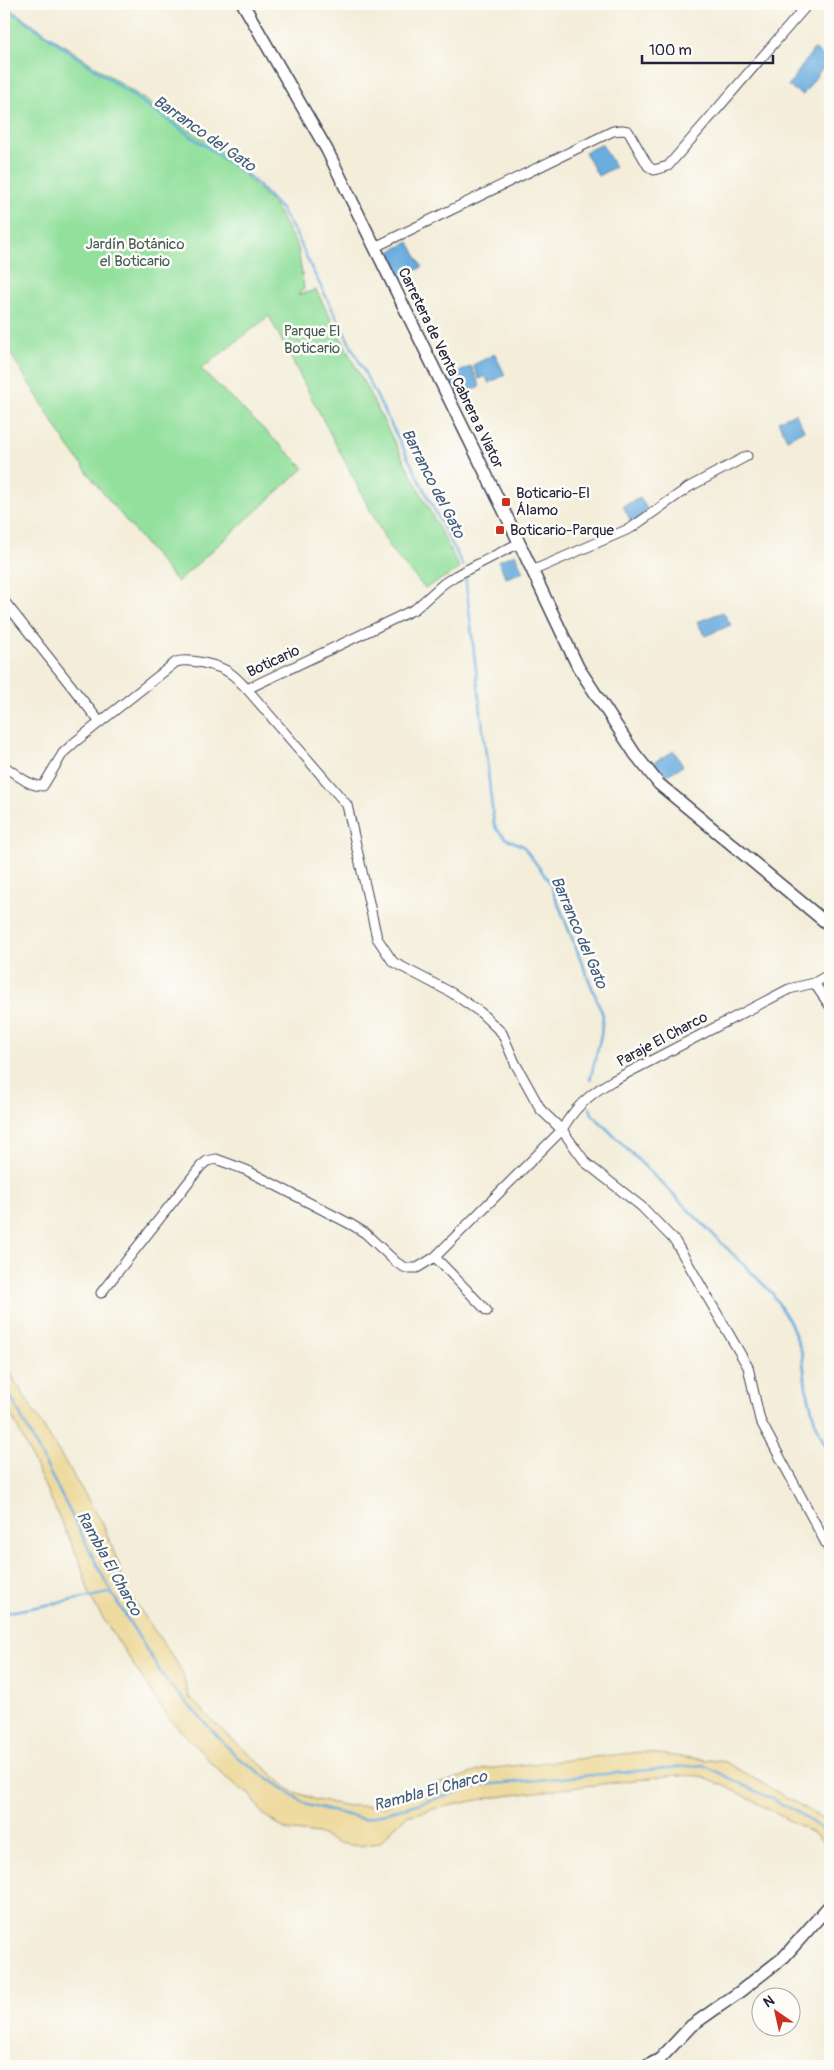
<svg xmlns="http://www.w3.org/2000/svg" width="834" height="2070" font-family="Pangolin,sans-serif">
<style>
.green{fill:#93e09d;stroke:#5a816c}
.sand{fill:#eeda9e;stroke:#887e6c}
.water{fill:#6baddf;stroke:#46688d}
.lines{fill:none;stroke-linecap:round;stroke-linejoin:round}
.stream{stroke:#6baddf;stroke-width:2.5}
.minor-casing{stroke:#414053;stroke-width:11}
.tertiary-casing{stroke:#414053;stroke-width:14}
.minor{stroke:#fff;stroke-width:9}
.tertiary{stroke:#fff;stroke-width:11}
.poi-dot{fill:#c8321e;stroke:#fdfcf7;stroke-width:2}
.labels{text-anchor:middle;stroke-width:5;stroke-linejoin:round;paint-order:stroke}
.park-label{font-size:15px;fill:#445b58;stroke:#fdfcf7}
.street-label{font-size:15px;fill:#22223b;stroke:#fdfcf7}
.poi-label{font-size:15px;fill:#22223b;stroke:#fdfcf7;text-anchor:start}
.water-label{font-size:16px;font-style:italic;fill:#3f5a7d;stroke:#fdfcf7}
</style>
<rect width="100%" height="100%" fill="#fdfcf7"/>
<filter id="ink" filterUnits="userSpaceOnUse"><feTurbulence type="fractalNoise" baseFrequency=".02" numOctaves="2"/><feDisplacementMap in="SourceGraphic" scale="10" xChannelSelector="R" yChannelSelector="G"/><feConvolveMatrix kernelMatrix="1 2 1 2 8 2 1 2 1" color-interpolation-filters="sRGB"/></filter>
<filter id="wash" filterUnits="userSpaceOnUse"><feTurbulence type="fractalNoise" baseFrequency=".0096" numOctaves="4" result="noise"/><feDisplacementMap in="SourceGraphic" scale="20" xChannelSelector="R" yChannelSelector="G"/><feGaussianBlur stdDeviation="1.12" result="paint"/><feColorMatrix in="noise" values="0 0 0 0 0 0 0 0 0 0 0 0 0 0 0 0 0 1.4 0 .05"/><feComposite in="paint" operator="in"/></filter>
<g filter="url(#wash)">
<rect width="100%" height="100%" fill="#f3edd9"/>
<path class="green" d="M4,5L224,153L275,206L298,248L304,289L298,295L316,290L460,569L425,588L391,550L269,316L201,369L304,468L177,582L99,488L68,446L4,343Z"/>
<path class="sand" d="M4,1363L102,1522L119,1565L122,1581L128,1592L177,1663L182,1672L189,1697L224,1732L290,1790L316,1800L349,1806H386L409,1794L435,1783L445,1782L484,1769L641,1752L726,1762L830,1823V1847L816,1835L727,1787L699,1776L675,1775L489,1798L442,1807L407,1816L394,1827L380,1843L359,1846L337,1843L318,1834L285,1830L263,1814L251,1796L225,1777L167,1716L99,1612L90,1596L80,1562L15,1422L4,1403Z"/>
<g class="water">
<path d="M814,49L828,60L803,95L788,86Z"/>
<path d="M602,144L615,167L598,176L585,152Z"/>
<path d="M409,242L422,267L401,278L387,253Z"/>
<path d="M495,354L505,375L489,383L485,376L479,379L473,365Z"/>
<path d="M471,366L480,386L457,398L448,378Z"/>
<path d="M795,413L804,430L787,439L778,421Z"/>
<path d="M640,498L648,510L639,519L632,523L623,506Z"/>
<path d="M515,554L523,572L506,578L498,561Z"/>
<path d="M723,612L731,625L705,636L697,622Z"/>
<path d="M674,751L683,766L663,777L654,762Z"/>
</g>
<g class="lines">
<g class="stream">
<path d="M4,6L251,178L280,208L296,234L312,269L463,566"/>
<path d="M465,575L494,824L497,830L507,839L523,846L549,881L603,1015L601,1035L590,1080"/>
<path d="M590,1108L592,1114L772,1293L791,1324L802,1353L806,1387L815,1421L830,1458"/>
<path d="M4,1383L111,1592L166,1681L237,1757L307,1805L364,1819L483,1785L703,1765L796,1811L830,1835"/>
<path d="M4,1613L110,1593"/>
</g>
</g>
</g>
<g filter="url(#ink)">
<g class="lines">
<g class="minor-casing">
<g id="minor">
<path d="M375,247L613,131L622,130L628,131L648,166L654,170L668,166L808,4"/>
<path d="M532,571L631,528L689,487L747,456"/>
<path d="M4,601L99,721"/>
<path d="M247,689L347,805L377,938L393,962L452,993L480,1012L502,1033L515,1063L541,1110L562,1130L586,1163L642,1207L675,1241L748,1367L760,1420L830,1551"/>
<path d="M4,766C16,774 28,786 43,786L63,753L75,742L176,662C188,658 219,665 230,673C236,677 242,684 247,689L415,609L443,584L455,576L519,543"/>
<path d="M814,983L830,1006"/>
<path d="M101,1293L201,1166L207,1161L216,1159L246,1170L352,1225L365,1233L397,1263L406,1268H417L435,1257"/>
<path d="M487,1311L435,1257L562,1130C573,1109 591,1093 612,1081L789,989L814,983L830,974"/>
</g>
</g>
<g class="tertiary-casing">
<g id="tertiary">
<path d="M243,4L327,150L506,515L578,667L635,754L659,784L830,926"/>
<path d="M647,2066L660,2059L691,2026L738,1993L784,1957L830,1905"/>
</g>
</g>
<use href="#minor" class="minor"/>
<use href="#tertiary" class="tertiary"/>
</g>
</g>
<g class="poi-dot">
<rect x="501" y="497" width="10" height="10" rx="2.5"/>
<rect x="495" y="525" width="10" height="10" rx="2.5"/>
</g>
<g class="labels">
<g class="park-label">
<text x="135" y="249">Jardín Botánico<tspan x="135" dy="17">el Boticario</tspan></text>
<text x="312" y="336">Parque El<tspan x="312" dy="17">Boticario</tspan></text>
</g>
<g class="street-label">
<text transform="translate(451 368) rotate(64)" y="5">Carretera de Venta Cabrera a Viator</text>
<text transform="translate(273 661) rotate(-25)" y="5">Boticario</text>
<text transform="translate(662 1039) rotate(-28)" y="5">Paraje El Charco</text>
</g>
<g class="poi-label">
<text x="516" y="498">Boticario-El<tspan x="516" dy="17">Álamo</tspan></text>
<text x="510" y="535">Boticario-Parque</text>
</g>
<g class="water-label">
<text transform="translate(205 133) rotate(35)" y="6">Barranco del Gato</text>
<text transform="translate(434 483) rotate(63)" y="6">Barranco del Gato</text>
<text transform="translate(580 932) rotate(67)" y="6">Barranco del Gato</text>
<text transform="translate(110 1563) rotate(61)" y="6">Rambla El Charco</text>
<text transform="translate(430 1790) rotate(-15)" y="6">Rambla El Charco</text>
</g>
</g>
<rect width="834" height="2070" fill="none" stroke="#fdfcf7" stroke-width="20"/>
<g transform="translate(776 2012) rotate(326)"><circle r="24" fill="#fdfcf7" stroke="#a5a5ac"/>
<path d="M0-4L9 19L0 12L-9 19Z" fill="#c8321e"/>
<text y="-8" font-size="14" font-weight="bold" text-anchor="middle" fill="#22223b">N</text>
</g>
<path d="M642 55v8h131v-8" fill="none" stroke="#22223b" stroke-width="2.5"/>
<text x="649" y="55" font-size="15" fill="#22223b" stroke="#fdfcf7" stroke-width="4" paint-order="stroke">100 m</text>
</svg>
